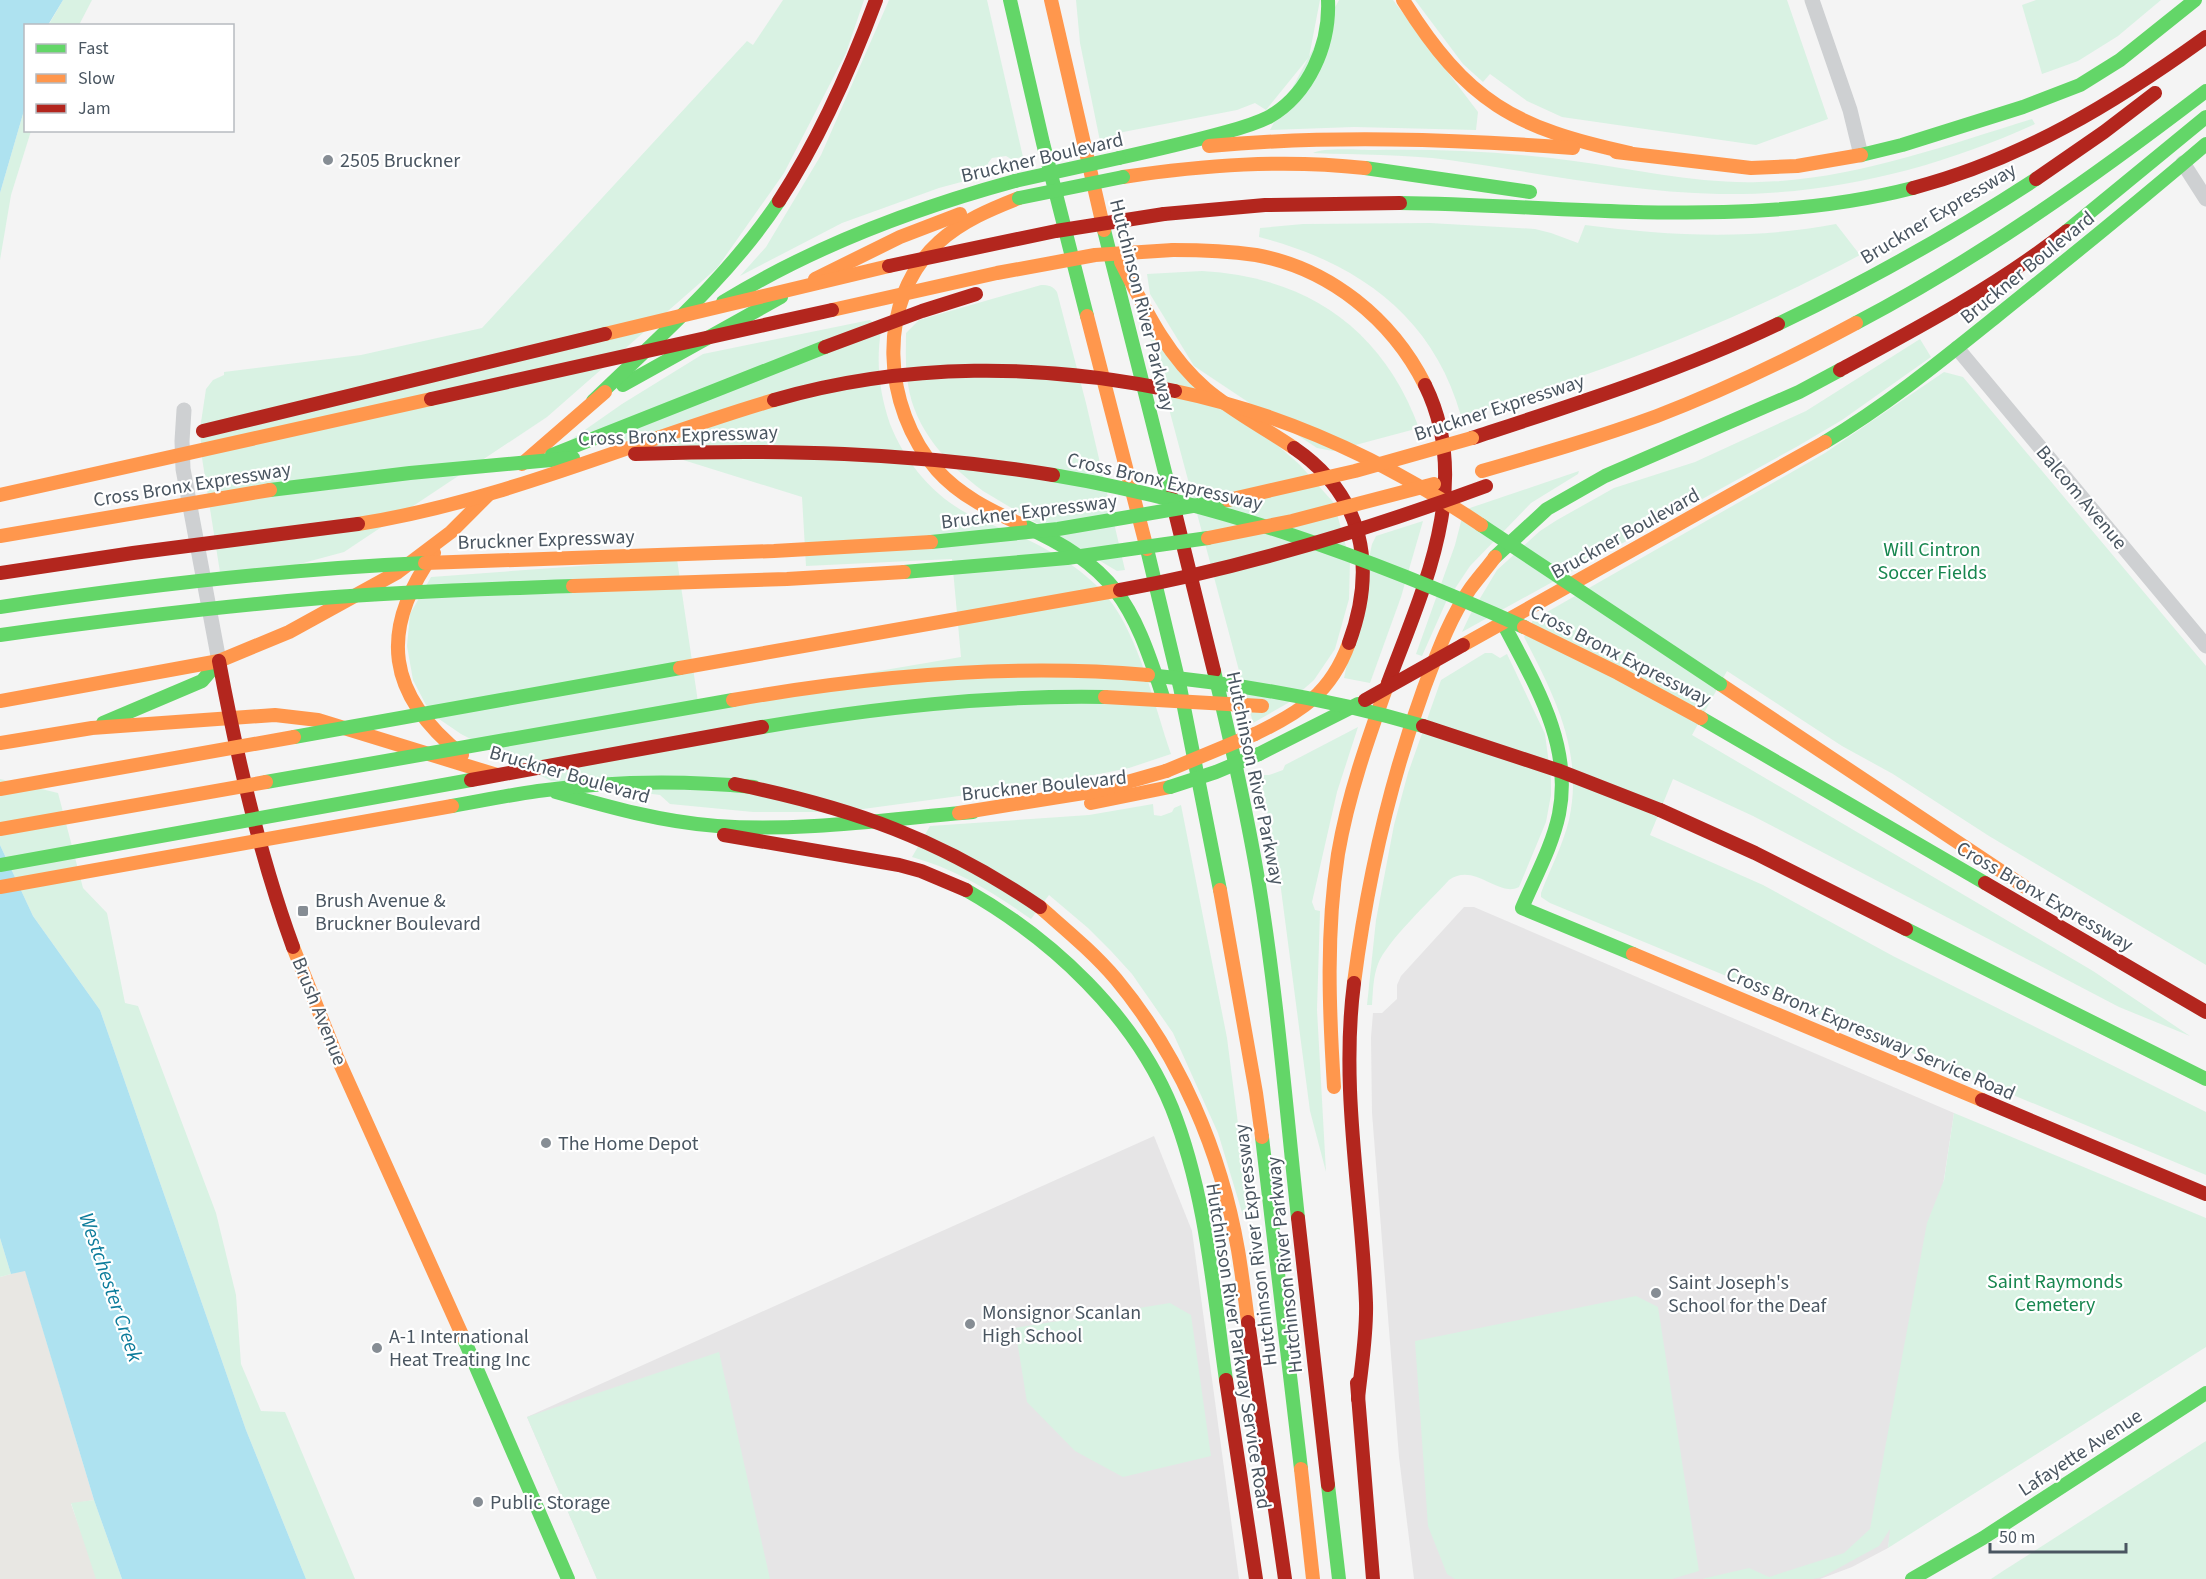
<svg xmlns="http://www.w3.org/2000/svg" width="2206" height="1579" font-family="'Source Sans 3',sans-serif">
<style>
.commercial{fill:#e8e7e3}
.education{fill:#e6e5e6}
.green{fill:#d9f2e3}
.water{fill:#aee2f0}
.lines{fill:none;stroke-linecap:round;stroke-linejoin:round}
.street{stroke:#ced0d2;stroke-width:15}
.fast{stroke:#63d668;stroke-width:14}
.slow{stroke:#ff974d;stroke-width:14}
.jam{stroke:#b3261e;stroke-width:14}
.fast-bridge{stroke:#63d668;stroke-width:14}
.slow-bridge{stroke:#ff974d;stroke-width:14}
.jam-bridge{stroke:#b3261e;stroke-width:14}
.poi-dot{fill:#868d94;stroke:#fff;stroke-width:2}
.labels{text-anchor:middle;stroke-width:4.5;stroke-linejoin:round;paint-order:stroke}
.street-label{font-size:20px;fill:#4a5661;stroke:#fff}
.poi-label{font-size:20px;fill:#4a5661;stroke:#fff;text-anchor:start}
.park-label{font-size:20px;fill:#17864f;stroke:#fff}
.water-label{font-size:21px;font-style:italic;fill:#0c7c9b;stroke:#fff}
</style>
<rect width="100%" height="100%" fill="#f4f4f4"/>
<path class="commercial" d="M25,1270L94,1500L71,1504L98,1579H0V1277Z"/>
<g class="education">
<path d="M1464,907H1474L1954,1113L1888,1548L1852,1567L1820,1579H1414L1399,1457L1372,1113L1371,1037L1373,1013H1382L1397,999V985L1401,976Z"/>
<path d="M1154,1136L1192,1231L1239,1579H597L527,1417Z"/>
</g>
<g class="green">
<path d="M63,0H92L79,25L48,26Z"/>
<path d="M783,0H864L846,53L784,173L717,268L547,417L344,552L222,585L202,458L200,429L206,389L213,380L224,375V372L361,355L482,328L747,41L753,45Z"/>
<path d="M889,0H987L1023,157L1011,159L1006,156L992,158L988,163L991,174L939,188L842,223L740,276L766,247L821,155Z"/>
<path d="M1076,0H1320L1309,57L1266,110L1255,103L1237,110L1118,133L1115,137L1100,141L1080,43Z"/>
<path d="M1339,0H1393L1478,112L1476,130L1354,127L1270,130Z"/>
<path d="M1415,0H1787L1828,119L1756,145L1562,117L1527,101L1490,74L1483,82L1463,64Z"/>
<path d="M2036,0H2161L2118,36L2078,61L2042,74L2022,5Z"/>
<path d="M25,107L26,130L31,131L11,195L0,260V193Z"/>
<path d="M2032,119L2035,124C1936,169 1828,196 1719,194C1628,192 1539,173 1449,160C1404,154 1358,155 1313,153C1324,147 1360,150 1375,150C1442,149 1508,152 1574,161C1635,169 1697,184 1759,182C1852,180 1944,146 2032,119Z"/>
<path d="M1430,223L1535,229L1551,233L1578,243L1585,225C1668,236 1753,240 1836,224L1860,255C1770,303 1676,343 1579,377C1540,391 1501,405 1461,416C1433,315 1356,262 1259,237L1260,228L1303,224Z"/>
<path d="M1202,271C1307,277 1382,328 1419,428L1333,451L1317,448L1194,366L1150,294L1147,274Z"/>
<path d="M1041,285C1049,285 1053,286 1057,292L1086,403L1125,570L1117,571L983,491C948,465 914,429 908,384C905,367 906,350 906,333L919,320Z"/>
<path d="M870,320L881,330C876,362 879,392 890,424C904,459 928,490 961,510C981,522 1003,528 1024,538C1054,552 1087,572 1108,598C1139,636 1155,708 1171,754L1129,768L1055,783L841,812H753L670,804L660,795L551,781L461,734L439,719L426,705L413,680L407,646L410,614L431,577L677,559L698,702L961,657L952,559L806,566L802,497L600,434L529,469L622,404L703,354Z"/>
<path d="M1149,334L1299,464L1334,503L1350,561L1349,599L1335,649L1314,680L1288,703L1253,723Z"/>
<path d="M1920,339L1931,357L1842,420L1798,446L1462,632L1470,615L1497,570L1540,531L1557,520L1614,488L1695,462L1806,411Z"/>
<path d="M1944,372L1963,377L2206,666V965L1989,836L1893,774L1842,746L1727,671L1692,735L2093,971L2190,1036L2119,1007L1753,816L1673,779L1650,835L1763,885L1893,956L2206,1112V1175L1550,903L1541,897V893C1550,869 1563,845 1569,820C1584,752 1554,695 1524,637L1533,620L1825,453Z"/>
<path d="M1579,471L1578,474L1531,503L1470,566L1446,602L1422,656L1416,654L1455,545L1464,510Z"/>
<path d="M1423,521L1401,597L1370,683L1344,678L1372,544L1376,536Z"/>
<path d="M1485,653H1492L1500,658L1507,654L1545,734L1551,779V795L1546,822L1519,887C1498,898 1475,862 1449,880C1431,900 1387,941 1378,964C1373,977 1373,992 1372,1005H1367L1376,920L1394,825L1408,773L1441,680Z"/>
<path d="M1358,727L1337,792L1312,902L1315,910L1320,911L1317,1010L1326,1172L1310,1111L1279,874L1260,775H1269L1283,770L1285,765Z"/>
<path d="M0,779L58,793L83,888L107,913L125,1003L138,1006L216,1213L236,1295L241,1364L261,1411L285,1412L355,1579H306L246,1430L100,1010L33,916L0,845Z"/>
<path d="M1153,804L1154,815L1161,816L1172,812L1174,808L1181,805L1227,1038L1250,1217L1244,1219L1218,1133L1173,1033L1132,974L1111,951L1088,928L1049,895L1031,919C994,893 956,869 912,857L930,826L1089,815Z"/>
<path d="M1954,1113L2206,1218V1347L1888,1548L1890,1529L1879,1546L1822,1577L1813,1579H1702L1749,1568L1769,1577L1844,1553L1870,1529L1927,1223L1944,1180Z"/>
<path d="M0,1238L11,1274L0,1277Z"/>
<path d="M1636,1296L1658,1307L1699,1571L1672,1579H1455L1447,1574L1428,1526L1415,1341Z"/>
<path d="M1170,1303L1191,1315L1211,1456L1123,1477L1075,1451L1027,1402L1015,1328Z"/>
<path d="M719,1352L770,1579H597L527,1417Z"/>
<path d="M2206,1441V1579H1991L2003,1571Z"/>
<path d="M94,1500L122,1579H96L71,1503Z"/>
</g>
<g class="water">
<path d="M0,0H63L48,25L26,26L25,107L0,193Z"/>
<path d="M0,845L33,916L100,1010L246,1430L306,1579H122L94,1500L25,1271L11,1274L0,1238Z"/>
</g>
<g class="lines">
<g class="street">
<path d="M1812,0L1850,110L1861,155"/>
<path d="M2183,163L2206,199"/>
<path d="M1957,348L2206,646"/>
<path d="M184,410L182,441L183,469L219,661"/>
</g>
<g class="fast">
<path d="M1010,0L1043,143L1087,316"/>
<path d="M1861,155L1902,145L2023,107L2080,85L2120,60L2195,0"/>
<path d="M1119,158C1155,150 1190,142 1226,132C1241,128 1255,124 1269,117C1309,94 1330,45 1328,0"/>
<path d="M1365,168L1530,192"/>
<path d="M1400,203C1571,205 1745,231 1913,188"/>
<path d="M1104,230L1171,496"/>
<path d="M2067,231L2206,117"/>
<path d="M723,302C814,246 912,209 1015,181"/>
<path d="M1856,323C1980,258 2095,176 2206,91"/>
<path d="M1778,324C1868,281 1953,233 2036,179"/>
<path d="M623,385L781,297"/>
<path d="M593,401C658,338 729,277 779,201"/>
<path d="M1825,442C1887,405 1942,360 1998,315C2068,259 2138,202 2206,144"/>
<path d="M1020,524C1115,567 1132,601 1163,697"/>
<path d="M1147,549L1180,687L1220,890"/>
<path d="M1495,557L1547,509L1605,476L1799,392L1840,370"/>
<path d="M1503,623C1534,683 1573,744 1559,814C1552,847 1535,877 1522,908L1633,954"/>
<path d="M1214,671C1231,742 1247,813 1259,885C1277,995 1286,1107 1298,1218"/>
<path d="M1701,718L1985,883"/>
<path d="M103,723L202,681L219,661"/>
<path d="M1259,754L1358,704"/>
<path d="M556,792C609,807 662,822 717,826C802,832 888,819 973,812"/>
<path d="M966,890C1052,939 1134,1015 1172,1108C1206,1194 1213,1289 1226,1380"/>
<path d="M1906,929L2206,1079"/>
<path d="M1262,1137L1301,1469"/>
<path d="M463,1337L568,1579"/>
<path d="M1328,1485L1339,1579"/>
<path d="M1912,1579L1983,1538L2206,1393"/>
</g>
<g class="slow">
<path d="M1051,0L1104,230"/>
<path d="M1403,0C1467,102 1514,128 1630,153"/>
<path d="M1209,146C1331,135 1451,139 1573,148"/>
<path d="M1616,152L1751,168L1797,166L1861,155"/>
<path d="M1123,177C1204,165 1283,159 1365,168"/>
<path d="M1019,198C991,209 962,221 939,242C875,300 882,408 937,470C959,495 990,510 1020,524"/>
<path d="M1173,250C1201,250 1228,251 1256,255C1329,268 1392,319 1425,385"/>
<path d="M1121,262C1144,307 1166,355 1206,389C1233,412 1265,428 1294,448"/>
<path d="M815,279L900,237L960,214"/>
<path d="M1087,316L1147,549"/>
<path d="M522,464L605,392"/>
<path d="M1482,471C1541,454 1600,437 1657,416C1725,390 1791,358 1856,323"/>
<path d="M434,553C378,631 387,695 462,755"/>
<path d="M1463,645L1825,442"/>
<path d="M1720,684L2025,887"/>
<path d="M0,701L219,661L289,632L398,572L451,532L488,495"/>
<path d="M1255,734C1301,712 1331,693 1349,643"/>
<path d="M0,743L92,728L275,715L318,720L497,775"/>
<path d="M1091,803L1170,787"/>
<path d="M959,813L1096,791L1166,771"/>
<path d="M1220,890L1256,1093L1262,1137"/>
<path d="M1040,907C1066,930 1093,952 1116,979C1180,1056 1221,1152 1238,1250C1242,1274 1245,1298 1248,1322"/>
<path d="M293,947L337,1057L463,1337"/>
<path d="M1633,954L1982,1100"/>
<path d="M1354,983C1367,882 1389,784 1424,688C1437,654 1449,619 1470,589C1478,578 1487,568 1495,557"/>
<path d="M1334,1087C1329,1009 1326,931 1338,854C1348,795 1368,739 1388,683"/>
<path d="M1301,1469L1313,1579"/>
</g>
<g class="jam">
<path d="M2036,179L2104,132L2155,93"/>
<path d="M1913,188C2021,160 2116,102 2206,37"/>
<path d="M779,201C820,138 850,70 876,0"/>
<path d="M1164,214L1265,205L1400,203"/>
<path d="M1840,370C1916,329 1999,285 2067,231"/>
<path d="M1472,438C1576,404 1680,371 1778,324"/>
<path d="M1294,448C1364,496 1377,567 1349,643"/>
<path d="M1171,496L1214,671"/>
<path d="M219,661C237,758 259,854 293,947"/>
<path d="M1388,683C1423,589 1474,484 1425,385"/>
<path d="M1660,810L1755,853L1906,929"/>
<path d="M724,835L899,865L921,871L966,890"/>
<path d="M1985,883L2206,1012"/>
<path d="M1354,983C1340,1090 1362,1197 1366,1303C1367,1335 1361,1368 1358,1399"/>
<path d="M1982,1100L2206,1194"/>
<path d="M1298,1218L1328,1485"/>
<path d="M1248,1322L1285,1579"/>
<path d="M1226,1380L1256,1579"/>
<path d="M1357,1383L1373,1579"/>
</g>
<g class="fast-bridge">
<path d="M1015,181L1119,158"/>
<path d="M1019,198L1123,177"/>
<path d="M552,455L825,347"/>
<path d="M1053,475C1217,502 1373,559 1524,627"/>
<path d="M270,490L410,473L573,458"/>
<path d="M1481,525L1720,684"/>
<path d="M931,542L1058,529L1228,500"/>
<path d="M904,572L1067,558L1208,538"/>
<path d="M0,607C141,586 282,569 425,563"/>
<path d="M0,635C107,620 214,607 322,598C406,591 489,589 573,586"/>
<path d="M1148,675C1241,684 1333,700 1423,726"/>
<path d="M762,727C876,708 989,695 1105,697"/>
<path d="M294,737L680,668"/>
<path d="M266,782L733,700"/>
<path d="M1170,787L1216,772L1259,754"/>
<path d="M452,806C481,801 509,795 538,791C609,781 682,780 754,787"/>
<path d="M0,865L471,780"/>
</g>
<g class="slow-bridge">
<path d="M832,310L997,273L1095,255L1173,250"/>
<path d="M605,334L889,266"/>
<path d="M1175,391C1286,414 1388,462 1481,525"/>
<path d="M0,495L431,399"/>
<path d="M1228,500L1355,471L1472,438"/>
<path d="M358,524C504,501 634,441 774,400"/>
<path d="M0,536L270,490"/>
<path d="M1208,538L1292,521L1434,484"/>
<path d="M425,563L774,551L931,542"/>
<path d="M573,586L787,579L904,572"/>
<path d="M1524,627L1618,673L1701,718"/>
<path d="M680,668L1120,590"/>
<path d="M1105,697L1262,706"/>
<path d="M733,700C869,676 1009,663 1148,675"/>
<path d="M1166,771L1255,734"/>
<path d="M0,789L294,737"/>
<path d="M0,829L266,782"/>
<path d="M0,887L452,806"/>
</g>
<g class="jam-bridge">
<path d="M889,266L1056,231L1164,214"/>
<path d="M825,347L922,311L976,294"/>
<path d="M431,399L832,310"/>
<path d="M774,400C905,362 1043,363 1175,391"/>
<path d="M203,431L605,334"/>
<path d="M635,454C775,449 914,452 1053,475"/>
<path d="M0,573L133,553L358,524"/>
<path d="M1120,590C1243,568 1369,529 1486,486"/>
<path d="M1365,700L1463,645"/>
<path d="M1423,726L1560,771L1660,810"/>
<path d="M471,780L762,727"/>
<path d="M735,784C853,808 940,839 1040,907"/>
</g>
</g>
<g class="poi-dot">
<circle cx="328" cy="160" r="6"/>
<rect x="297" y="905" width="12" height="12" rx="3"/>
<circle cx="546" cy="1143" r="6"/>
<circle cx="1656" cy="1293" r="6"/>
<circle cx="970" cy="1324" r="6"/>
<circle cx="377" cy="1348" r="6"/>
<circle cx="478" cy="1502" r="6"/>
</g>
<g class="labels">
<g class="street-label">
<text transform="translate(1042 157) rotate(-13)" y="7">Bruckner Boulevard</text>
<text transform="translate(1938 213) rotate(-31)" y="7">Bruckner Expressway</text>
<text transform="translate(2027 267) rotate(-39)" y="7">Bruckner Boulevard</text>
<text transform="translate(1143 305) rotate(76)" y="7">Hutchinson River Parkway</text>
<text transform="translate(1499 407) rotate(-18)" y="7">Bruckner Expressway</text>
<text transform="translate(678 435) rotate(-2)" y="7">Cross Bronx Expressway</text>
<text transform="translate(1165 481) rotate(13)" y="7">Cross Bronx Expressway</text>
<text transform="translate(192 484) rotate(-9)" y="7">Cross Bronx Expressway</text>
<text transform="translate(2082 497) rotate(50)" y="7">Balcom Avenue</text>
<text transform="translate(1029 511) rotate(-7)" y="7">Bruckner Expressway</text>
<text transform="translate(1625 533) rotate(-29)" y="7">Bruckner Boulevard</text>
<text transform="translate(546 539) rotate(-2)" y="7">Bruckner Expressway</text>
<text transform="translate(1621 655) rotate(27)" y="7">Cross Bronx Expressway</text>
<text transform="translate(570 774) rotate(16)" y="7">Bruckner Boulevard</text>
<text transform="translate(1256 778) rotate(78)" y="7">Hutchinson River Parkway</text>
<text transform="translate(1044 785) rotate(-6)" y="7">Bruckner Boulevard</text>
<text transform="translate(2045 896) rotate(30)" y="7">Cross Bronx Expressway</text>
<text transform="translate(320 1011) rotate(68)" y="7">Brush Avenue</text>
<text transform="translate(1871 1033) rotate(23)" y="7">Cross Bronx Expressway Service Road</text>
<text transform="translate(1255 1245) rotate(-97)" y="7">Hutchinson River Expressway</text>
<text transform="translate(1284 1265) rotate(-96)" y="7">Hutchinson River Parkway</text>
<text transform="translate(1239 1346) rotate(81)" y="7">Hutchinson River Parkway Service Road</text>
<text transform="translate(2080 1452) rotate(-33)" y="7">Lafayette Avenue</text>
</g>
<g class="poi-label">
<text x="340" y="167">2505 Bruckner</text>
<text x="315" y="907">Brush Avenue &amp;<tspan x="315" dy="23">Bruckner Boulevard</tspan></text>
<text x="558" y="1150">The Home Depot</text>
<text x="1668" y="1289">Saint Joseph's<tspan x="1668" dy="23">School for the Deaf</tspan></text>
<text x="982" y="1319">Monsignor Scanlan<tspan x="982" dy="23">High School</tspan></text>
<text x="389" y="1343">A-1 International<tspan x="389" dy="23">Heat Treating Inc</tspan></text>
<text x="490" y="1509">Public Storage</text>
</g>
<g class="park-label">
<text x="1932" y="556">Will Cintron<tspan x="1932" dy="23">Soccer Fields</tspan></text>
<text x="2055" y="1288">Saint Raymonds<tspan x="2055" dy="23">Cemetery</tspan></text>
</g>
<g class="water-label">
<text transform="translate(111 1287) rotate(71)" y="7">Westchester Creek</text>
</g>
</g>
<rect x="24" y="24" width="210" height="108" fill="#ffffff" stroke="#b7bbc0" stroke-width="1.5"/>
<rect x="36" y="44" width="30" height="9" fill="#63d668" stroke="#b7bbc0" stroke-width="1.5"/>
<text x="78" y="54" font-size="18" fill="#4a5661">Fast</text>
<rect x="36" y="74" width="30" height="9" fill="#ff974d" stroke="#b7bbc0" stroke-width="1.5"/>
<text x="78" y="84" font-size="18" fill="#4a5661">Slow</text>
<rect x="36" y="104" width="30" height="9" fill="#b3261e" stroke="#b7bbc0" stroke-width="1.5"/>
<text x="78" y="114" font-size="18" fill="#4a5661">Jam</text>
<path d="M1990 1543v9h136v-9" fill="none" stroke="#4a5661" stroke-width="3"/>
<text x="1999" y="1543" font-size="18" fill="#4a5661" stroke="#ffffff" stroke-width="4.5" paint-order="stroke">50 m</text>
</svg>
